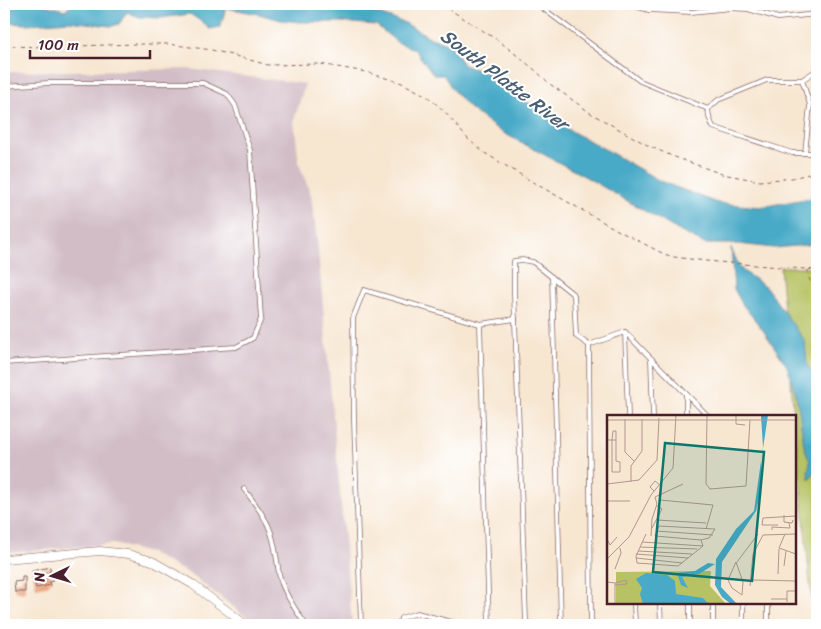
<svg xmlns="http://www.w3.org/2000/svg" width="821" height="629" font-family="Sriracha,sans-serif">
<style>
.industrial{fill:#d2bdc6}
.green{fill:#b6c264;stroke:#807048}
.water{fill:#48aac7;stroke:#496479}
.building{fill:#e79d75}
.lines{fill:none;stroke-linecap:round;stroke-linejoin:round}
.lane-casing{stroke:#876565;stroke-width:5.5}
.street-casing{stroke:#876565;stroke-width:9}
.path{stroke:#876565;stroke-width:1;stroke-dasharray:4 4;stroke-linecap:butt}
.lane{stroke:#fff;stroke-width:4}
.street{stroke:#fff;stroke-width:8}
.labels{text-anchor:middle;stroke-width:4;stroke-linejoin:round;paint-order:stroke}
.water-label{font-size:19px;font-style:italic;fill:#495e71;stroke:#fff}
.inset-road{fill:none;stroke:#b2968e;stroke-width:1}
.view{fill:#0f766e;fill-opacity:0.15;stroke:#0f766e;stroke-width:2.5}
.inset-edge{fill:none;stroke:#4a1f2b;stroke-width:2.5}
</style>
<rect width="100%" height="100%" fill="#fff"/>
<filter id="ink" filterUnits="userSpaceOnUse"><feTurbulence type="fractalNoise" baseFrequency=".02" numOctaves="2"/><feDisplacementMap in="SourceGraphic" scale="10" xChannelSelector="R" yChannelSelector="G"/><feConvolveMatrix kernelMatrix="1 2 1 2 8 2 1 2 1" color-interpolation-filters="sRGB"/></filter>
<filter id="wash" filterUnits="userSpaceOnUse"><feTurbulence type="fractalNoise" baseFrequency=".0096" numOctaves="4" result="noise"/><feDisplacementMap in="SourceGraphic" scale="20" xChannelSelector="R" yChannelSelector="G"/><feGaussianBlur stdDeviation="1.12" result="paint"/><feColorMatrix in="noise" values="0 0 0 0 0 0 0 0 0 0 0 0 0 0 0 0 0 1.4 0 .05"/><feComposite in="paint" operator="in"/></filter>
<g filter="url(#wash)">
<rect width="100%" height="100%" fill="#f7e6d0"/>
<path class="industrial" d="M189,69L305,84L294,120L299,164L311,195L317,240L352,625H257L190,574L150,553L114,544L4,553V72Z"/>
<path class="green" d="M780,267H817V625H814Z"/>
<g class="water">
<path d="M4,4H41L65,10L74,4H123L125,6L129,7L134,4H300L332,6L376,13L405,23L431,38L452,46L463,65L487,73L514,91L549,119L608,151L660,181L717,203L760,207L817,197V244L774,248L739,244H705L683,233L586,177L500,131L469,108L452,89L444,75H434L428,67L414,49L397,42L376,25L342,22H301L281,20L259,14L226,8L220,27L210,29L202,22L190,14L161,18L140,17L127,12L119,24L111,26L69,21L29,24L4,23Z"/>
<path d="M731,248L739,266L743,271L766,287L805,341L807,364L817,382V470L809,479L808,472L810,462L804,446L799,410L795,391L787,366L763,330L743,305L734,289Z"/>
</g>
<g id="blocks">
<g class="building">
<path d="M50,567L51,571H49L53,581L49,582L50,585L36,588L32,571Z"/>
<path d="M22,577H25V592H15L14,582L22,581Z"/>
</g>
</g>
</g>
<g filter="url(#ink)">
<use href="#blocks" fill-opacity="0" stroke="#876565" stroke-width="1"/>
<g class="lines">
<g class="lane-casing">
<g id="lane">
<path d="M537,4L640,81L708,109"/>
<path d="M628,4L649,10L691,12L731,8L748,9L778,18L817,14"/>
<path d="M817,70L802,80H767L718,100L708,109L709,117L713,127L792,153H817"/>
<path d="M802,80L810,105L805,153"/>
<path d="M4,86L49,83H203L227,94L235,105L250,150L261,319L253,338L236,347L4,363"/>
<path d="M552,277L561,625"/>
<path d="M480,324L489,625"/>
<path d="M625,332L628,416"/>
<path d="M589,345L591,625"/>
<path d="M651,359L653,416"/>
<path d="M686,394V416"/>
<path d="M244,489C253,501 262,512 268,525C276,541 276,560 280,578C285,595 296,611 306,625"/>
<path d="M634,603L635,625"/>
<path d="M660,603L661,625"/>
<path d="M690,603V625"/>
<path d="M713,603V625"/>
<path d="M768,603V625"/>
<path d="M361,625L354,420L353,318L364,290L480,324L515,319"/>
<path d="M399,625L401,618L417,613L463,625"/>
<path d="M530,625L526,621L514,293V261L522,260L533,262L574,295L576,336L589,345L625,332L708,416"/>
<path d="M743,625V603"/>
</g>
</g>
<g class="street-casing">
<path id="street" d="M4,559L100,551L128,554L152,561L192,584L246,625"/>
</g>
<g class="path">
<path d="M441,4L499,41L535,70L550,84L592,114L649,146L672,156L722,174L760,181L792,178L817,172"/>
<path d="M4,46L46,47L137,44H168L212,50L239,57L268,65L320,64L366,72L402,83L427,96L444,111L466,137L483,152L536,184L619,231L664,254L674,257L706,261L817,270"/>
<path d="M808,270C808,278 810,284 817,287"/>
<path d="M817,566L816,591L817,610"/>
</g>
<use href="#lane" class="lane"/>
<use href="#street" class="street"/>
</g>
</g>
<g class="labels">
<g class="water-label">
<text transform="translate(505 79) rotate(37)" y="7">South Platte River</text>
</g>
</g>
<g transform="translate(607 415)">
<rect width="189" height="189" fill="#f7e6d0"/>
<path d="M104,156L103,171L119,189H9V157Z" fill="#b6c264"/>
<path d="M161,0L154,47L155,70L149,96L115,147L114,172L129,188L136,189H124L115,182L108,170L109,144L129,114L147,96L156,32L154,1ZM101,148L108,149L92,159L75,162L81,173L74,170L70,158L88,156ZM39,158L60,160L68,166L69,179L96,183L102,189H36L33,179L35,173L29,164Z" fill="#48aac7"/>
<path class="inset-road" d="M100,0L99,69L103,74L139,71L143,5M129,0V9L138,10M18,4V37L27,46M0,5H189M0,25H9V46L13,47V57H5V25L6,16H9V25M24,67V51L35,36V4M0,69L32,65L50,45L52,3M47,76L43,72L48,66L53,70M53,85L106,90L99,114M0,86H23M177,100V107L185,108L186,105M50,105L99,108M171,110H155L156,103L189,101M45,113L55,94L50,91M165,115V112L183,113L182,108M49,116L106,120M39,119L29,141L30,148L71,151L96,131L94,125L102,123L108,114L52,111L48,121M178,119L172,133L189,139M44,121L45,104L50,89L48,82L76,69M48,121L94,125M0,124L3,130L10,122M35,127L96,131M33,132L90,134M31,136L85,139M29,139L81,143M29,143L75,148M0,144L22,122L44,80L66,53L69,0M129,147L136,167L135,180L125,173L121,165ZM130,147L151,119M177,151L179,136M8,154L14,138L13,133M171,159L172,134M146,165L189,166M0,167L8,168V189M8,168L19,165L20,169L8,170M143,171L146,139L156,120L189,119M164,184H180M180,187V176H189"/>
<path class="view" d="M58,28L157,37L145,166L46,157Z"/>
<rect width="189" height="189" class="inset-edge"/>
</g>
<rect width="821" height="629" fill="none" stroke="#fff" stroke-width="20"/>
<g transform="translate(52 576) rotate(265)" stroke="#ffffff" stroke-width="4" paint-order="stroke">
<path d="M0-4L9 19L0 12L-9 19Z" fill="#4a1f2b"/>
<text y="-8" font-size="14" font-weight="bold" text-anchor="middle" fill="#4a1f2b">N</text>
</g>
<path d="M30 50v8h120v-8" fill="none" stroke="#4a1f2b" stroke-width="2.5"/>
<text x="38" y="50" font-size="15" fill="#4a1f2b" stroke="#ffffff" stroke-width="4" paint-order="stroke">100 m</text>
</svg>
